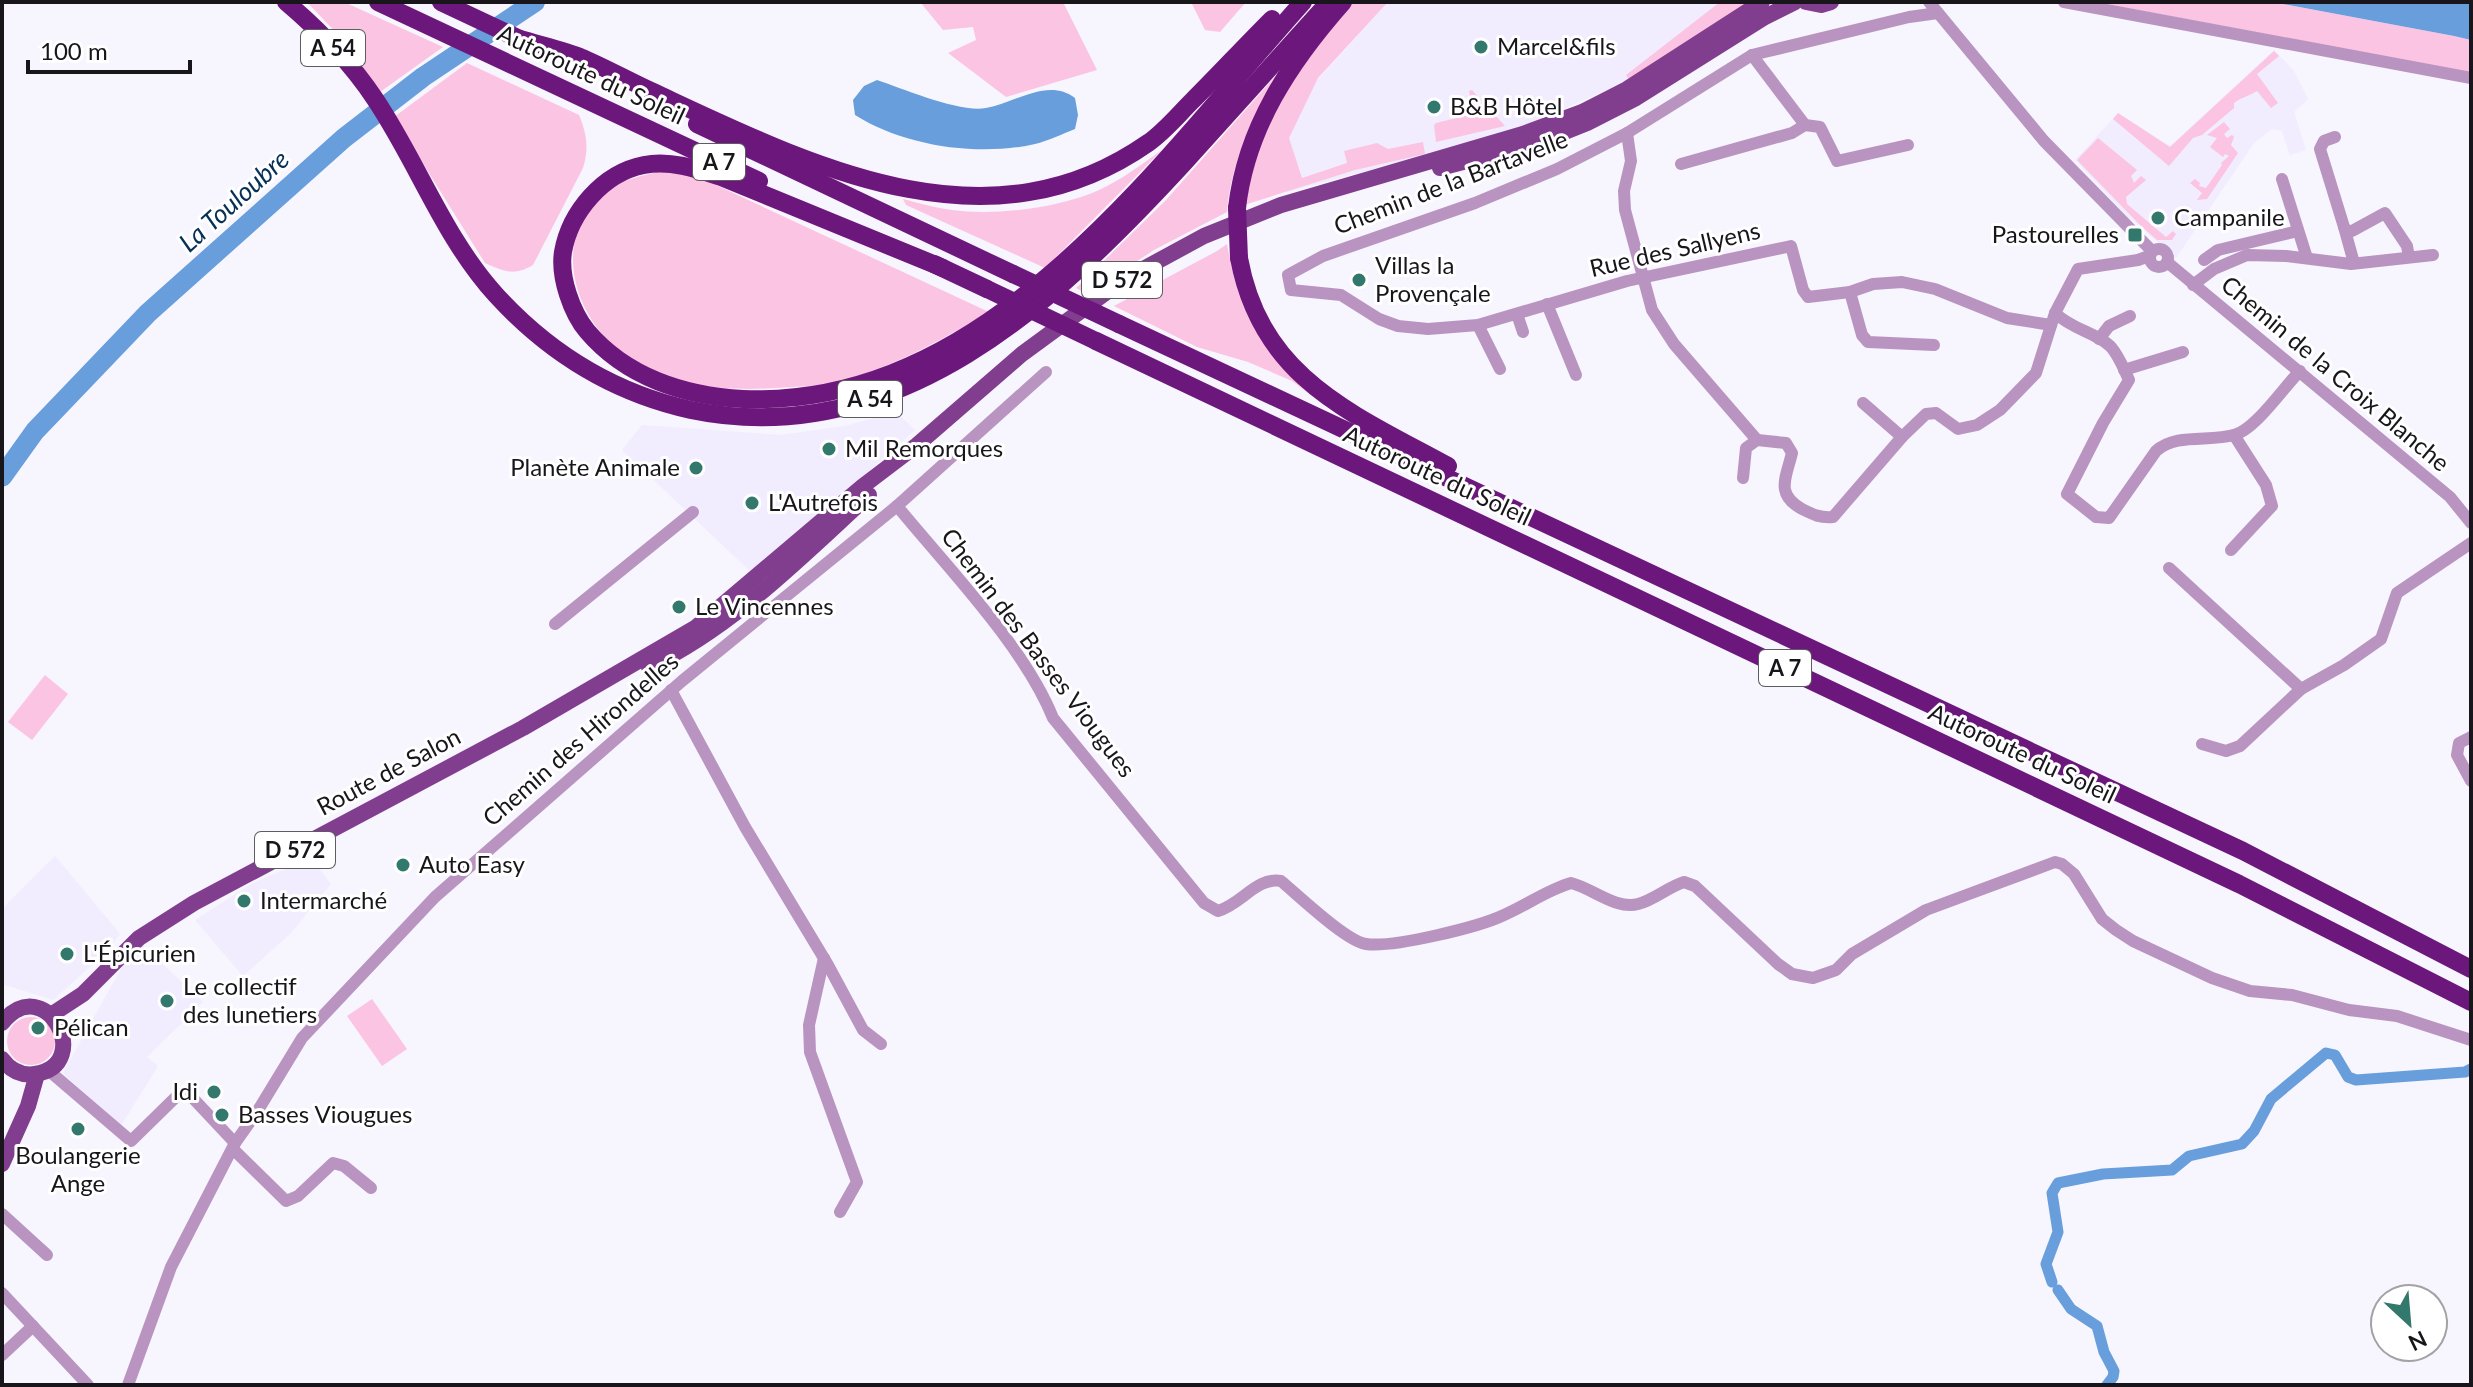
<svg xmlns="http://www.w3.org/2000/svg" width="2473" height="1387" font-family="Lato,sans-serif">
<style>
.built{fill:#f1ecfe}
.green{fill:#fcc4e3}
.water{fill:#679edb}
.lines{fill:none;stroke-linecap:round;stroke-linejoin:round}
.canal{stroke:#679edb;stroke-width:11}
.river{stroke:#679edb;stroke-width:20}
.minor{stroke:#b994c0;stroke-width:12}
.major{stroke:#823e8e;stroke-width:16}
.highway{stroke:#6c177c;stroke-width:18}
.highway-bridge{stroke:#6c177c;stroke-width:18}
.poi-dot{fill:#33786d;stroke:#fff;stroke-width:3}
.labels{text-anchor:middle;stroke-width:6;stroke-linejoin:round;paint-order:stroke}
.shield{fill:#fff;stroke:#5d5c5f;stroke-width:2}
.shield-label{font-size:22px;font-weight:bold;fill:#18161b}
.poi-label{font-size:24px;fill:#18161b;stroke:#fff;text-anchor:start}
.street-label{font-size:24px;fill:#18161b;stroke:#fff}
.water-label{font-size:26px;font-style:italic;fill:#063056;stroke:#fff}
</style>
<rect width="100%" height="100%" fill="#f7f5fe"/>
<g class="built">
<path d="M1388,2H1752L1629,80L1509,133L1287,192L1272,130Z"/>
<path d="M2274,50L2294,71L2308,99L2294,112L2306,150L2290,155L2282,131L2272,129L2254,143L2176,258L2127,216L2075,160L2118,113L2170,146Z"/>
<path d="M896,412L915,430L753,574L622,450L642,425L780,435L845,426Z"/>
<path d="M55,856L120,934L103,955L53,1000L2,984V909Z"/>
<path d="M311,858L331,884L290,934L243,976L195,920L251,884Z"/>
<path d="M142,945L203,1002L147,1057L158,1066L120,1127L63,1073L122,967Z"/>
</g>
<g class="green">
<path d="M307,2H344L443,47L380,92L343,40Z"/>
<path d="M920,2H1063L1097,70L1006,97L948,53L976,40L973,27L943,30Z"/>
<path d="M1191,2H1246L1220,32L1205,30Z"/>
<path d="M1350,2H1388L1318,78L1289,138L1302,178L1347,163L1344,151L1377,143L1388,149L1423,142L1425,154L1355,170L1241,206L1266,117Z"/>
<path d="M1720,2H1752L1629,80L1626,75Z"/>
<path d="M2096,2H2272L2454,36L2471,40V73Z"/>
<path d="M2274,51L2279,56L2257,74L2278,103L2271,108L2257,91C2249,96 2242,97 2234,103V108L2202,135L2193,138L2169,166L2113,119L2118,113L2170,147Z"/>
<path d="M467,63L579,115C587,134 589,149 583,168L533,265C514,276 505,272 485,263L394,117Z"/>
<path d="M1279,72C1255,117 1231,160 1227,212L1154,250L1087,294L1076,288L1166,200Z"/>
<path d="M1472,90L1505,126L1436,142L1434,125L1436,123L1473,114L1469,91Z"/>
<path d="M2224,122L2230,129L2224,134L2227,138L2232,135L2234,137L2231,145L2238,153L2207,199L2197,200L2202,193L2190,183L2195,179L2200,183L2199,186L2206,188L2222,165L2221,163L2229,156L2225,154L2223,157L2210,147L2217,138L2207,135Z"/>
<path d="M2098,138L2137,170L2131,176L2134,183L2141,176L2146,180L2126,197L2127,204L2166,237L2173,231L2176,234L2172,240H2157L2139,224L2077,160Z"/>
<path d="M1162,150L1045,268L906,205L903,199C919,203 936,208 952,210C994,216 1060,208 1099,190C1121,180 1142,164 1162,150Z"/>
<path d="M657,172L676,173L701,178L989,312C939,341 886,372 828,384C817,386 804,386 792,387C738,391 688,391 638,364C575,329 543,236 611,188C624,179 642,176 657,172Z"/>
<path d="M1227,244C1233,277 1242,315 1264,342C1282,364 1306,383 1326,403L1324,405L1292,381L1248,362L1197,347L1114,306L1217,251Z"/>
<path d="M45,675L68,694L32,740L8,722Z"/>
<path d="M372,999L407,1049L382,1066L347,1016Z"/>
<circle cx="31" cy="1041" r="24"/>
</g>
<g class="water">
<path d="M2272,2H2471V40L2454,36Z"/>
<path d="M877,80C904,89 960,113 986,108C1015,103 1048,77 1075,98L1078,115L1075,129C1062,134 1048,141 1035,144C978,157 904,146 855,115L853,100L864,86Z"/>
</g>
<g class="lines">
<g class="canal">
<path d="M2052,1282L2046,1264L2058,1232L2052,1193L2058,1183L2103,1174L2172,1170L2189,1156L2242,1144L2254,1131L2271,1099L2326,1053L2335,1055L2348,1077L2356,1080L2465,1072L2471,1069"/>
<path d="M2058,1290L2071,1309L2097,1326L2104,1352L2114,1371L2113,1377L2107,1385"/>
</g>
<path class="river" d="M2,477L35,431L148,313L344,138L423,77L535,2"/>
<g class="minor">
<path d="M1929,2L2044,141L2152,251"/>
<path d="M2064,2L2471,78"/>
<path d="M1938,13L1909,17L1752,55L1627,133L1557,169L1475,203L1323,256L1288,275L1291,290L1341,295L1379,319L1398,326L1428,329L1478,325L1627,281L1791,246L1803,290L1808,297L1850,292L1873,284L1902,282L1935,289L2007,318L2051,325"/>
<path d="M1805,125L1820,127L1837,161L1908,145"/>
<path d="M1627,133L1631,161L1624,191L1625,210L1652,310L1674,344L1757,440"/>
<path d="M2335,137L2324,141L2320,149L2344,227L2347,231H2352L2385,213L2407,246L2409,257"/>
<path d="M1681,164L1792,133L1805,125L1752,55"/>
<path d="M2282,179L2307,258"/>
<path d="M2344,227L2354,263"/>
<circle cx="2159" cy="258" r="9"/>
<path d="M2204,260L2218,250L2298,231"/>
<path d="M2167,262L2450,497L2471,523"/>
<path d="M2193,285L2214,269L2247,255L2286,256L2351,264L2433,255"/>
<path d="M1850,292L1862,335L1868,342L1934,345"/>
<path d="M1547,304L1576,375"/>
<path d="M2055,313C2073,330 2095,332 2110,346C2118,354 2124,369 2129,380L2103,423L2067,494L2096,517L2109,518L2156,451C2176,433 2209,442 2234,435C2255,430 2283,388 2300,371"/>
<path d="M1517,314L1523,332"/>
<path d="M1478,325L1500,369"/>
<path d="M2099,339L2109,326L2130,316"/>
<path d="M2124,370L2183,352"/>
<path d="M1863,403L1902,437"/>
<path d="M1743,478L1746,448L1757,440L1786,443L1792,453C1786,478 1775,494 1802,509C1814,515 1820,518 1833,517L1902,437L1926,414L1936,413L1958,429L1977,425L2000,410L2036,373L2055,313L2078,269L2138,260L2149,256"/>
<path d="M897,506C947,567 1024,646 1053,718L1204,903L1218,911C1242,904 1256,877 1281,881C1299,896 1346,941 1366,944C1393,948 1479,927 1504,915C1527,905 1547,890 1571,883C1592,888 1616,910 1638,904C1654,900 1668,887 1684,882L1695,886L1778,964L1792,974L1813,978L1836,970L1852,954L1926,910L2055,862L2062,864L2074,874L2102,919L2116,930L2133,941L2212,978L2250,991L2292,995L2349,1010L2397,1016L2471,1040"/>
<path d="M2231,550L2272,506L2266,485L2234,435"/>
<path d="M2169,568L2301,689L2344,665L2381,639L2397,593L2471,543"/>
<path d="M555,624L693,512"/>
<path d="M671,690L745,827L828,965L863,1030L881,1044"/>
<path d="M2471,737L2459,743L2457,755L2471,781"/>
<path d="M2202,744L2226,751L2240,746L2301,689"/>
<path d="M824,958L809,1025L810,1052L857,1182L840,1212"/>
<path d="M48,1070L131,1141L179,1094H189L235,1143"/>
<path d="M233,1149L286,1201L298,1196L333,1163L344,1166L371,1188"/>
<path d="M2,1214L47,1255"/>
<path d="M2,1293L88,1385"/>
<path d="M2,1355L33,1326"/>
<path d="M128,1385L171,1267L235,1143L257,1112L302,1038L435,897L682,681L897,506L1046,372"/>
</g>
<g class="major">
<path d="M1806,2L1821,5L1831,2"/>
<path d="M1440,168L1537,143L1587,123L1636,98L1765,17L1795,2"/>
<path d="M649,667C733,627 801,557 869,495"/>
<path d="M51,1015L83,994L139,938L194,903L523,728L695,628L863,486L917,445L1022,354L1123,280L1204,236L1281,205L1523,134L1582,112L1627,89L1762,2"/>
<path d="M2,1023C45,969 96,1065 35,1074C21,1076 10,1070 2,1059"/>
<path d="M2,1164L28,1106L37,1074"/>
</g>
<g class="highway">
<path d="M286,2C319,30 351,63 375,99C418,163 444,238 496,295C549,353 614,393 691,410C897,453 1057,301 1184,163C1233,109 1281,55 1329,2"/>
<path d="M378,2L759,181"/>
<path d="M441,2L526,42"/>
<path d="M516,38C537,44 559,49 580,57C604,67 627,80 651,91C808,164 986,256 1148,143C1164,132 1178,115 1192,101C1219,74 1245,46 1272,19"/>
<path d="M697,124L1013,274"/>
<path d="M1237,208C1246,128 1290,62 1343,2"/>
<path d="M1239,258C1261,378 1351,413 1448,466"/>
<path d="M934,264L987,289"/>
<path d="M943,268L721,177C697,169 671,160 644,165C603,173 570,212 563,252C559,277 572,313 587,331C626,377 684,396 743,399C989,409 1157,165 1303,2"/>
<path d="M1119,324L2243,851L2471,969"/>
<path d="M1096,341L2239,884L2471,1002"/>
</g>
<g class="highway-bridge">
<path d="M1237,208L1239,258"/>
<path d="M1013,274L1119,324"/>
<path d="M987,289L1096,341"/>
</g>
</g>
<g class="poi-dot">
<circle cx="1481" cy="47" r="8"/>
<circle cx="1434" cy="107" r="8"/>
<circle cx="2158" cy="218" r="8"/>
<rect x="2127" y="227" width="16" height="16" rx="4"/>
<circle cx="1359" cy="280" r="8"/>
<circle cx="829" cy="449" r="8"/>
<circle cx="696" cy="468" r="8"/>
<circle cx="752" cy="503" r="8"/>
<circle cx="679" cy="607" r="8"/>
<circle cx="403" cy="865" r="8"/>
<circle cx="244" cy="901" r="8"/>
<circle cx="67" cy="954" r="8"/>
<circle cx="167" cy="1001" r="8"/>
<circle cx="38" cy="1028" r="8"/>
<circle cx="214" cy="1092" r="8"/>
<circle cx="222" cy="1115" r="8"/>
<circle cx="78" cy="1129" r="8"/>
</g>
<g class="labels">
<g class="shield">
<rect x="301" y="30" width="64" height="36" rx="6"/>
<rect x="693" y="144" width="52" height="36" rx="6"/>
<rect x="1082" y="262" width="80" height="36" rx="6"/>
<rect x="838" y="381" width="64" height="36" rx="6"/>
<rect x="1759" y="650" width="52" height="36" rx="6"/>
<rect x="255" y="832" width="80" height="36" rx="6"/>
</g>
<g class="shield-label">
<text x="333" y="56">A 54</text>
<text x="719" y="170">A 7</text>
<text x="1122" y="288">D 572</text>
<text x="870" y="407">A 54</text>
<text x="1785" y="676">A 7</text>
<text x="295" y="858">D 572</text>
</g>
<g class="poi-label">
<text x="1497" y="55">Marcel&amp;fils</text>
<text x="1450" y="115">B&amp;B Hôtel</text>
<text x="2174" y="226">Campanile</text>
<text x="2119" y="243" text-anchor="end">Pastourelles</text>
<text x="1375" y="274">Villas la<tspan x="1375" dy="28">Provençale</tspan></text>
<text x="845" y="457">Mil Remorques</text>
<text x="680" y="476" text-anchor="end">Planète Animale</text>
<text x="768" y="511">L'Autrefois</text>
<text x="695" y="615">Le Vincennes</text>
<text x="419" y="873">Auto Easy</text>
<text x="260" y="909">Intermarché</text>
<text x="83" y="962">L'Épicurien</text>
<text x="183" y="995">Le collectif<tspan x="183" dy="28">des lunetiers</tspan></text>
<text x="54" y="1036">Pélican</text>
<text x="198" y="1100" text-anchor="end">Idi</text>
<text x="238" y="1123">Basses Viougues</text>
<text x="78" y="1164" text-anchor="middle">Boulangerie<tspan x="78" dy="28">Ange</tspan></text>
</g>
<g class="street-label">
<text transform="translate(591 75) rotate(25)" y="8">Autoroute du Soleil</text>
<text transform="translate(1451 183) rotate(-21)" y="8">Chemin de la Bartavelle</text>
<text transform="translate(1675 250) rotate(-13)" y="8">Rue des Sallyens</text>
<text transform="translate(2335 374) rotate(40)" y="8">Chemin de la Croix Blanche</text>
<text transform="translate(1437 476) rotate(25)" y="8">Autoroute du Soleil</text>
<text transform="translate(1038 653) rotate(53)" y="8">Chemin des Basses Viougues</text>
<text transform="translate(581 740) rotate(-41)" y="8">Chemin des Hirondelles</text>
<text transform="translate(2022 754) rotate(25)" y="8">Autoroute du Soleil</text>
<text transform="translate(389 772) rotate(-28)" y="8">Route de Salon</text>
</g>
<g class="water-label">
<text transform="translate(234 201) rotate(-42)" y="9">La Touloubre</text>
</g>
</g>
<rect width="2473" height="1387" fill="none" stroke="#18161b" stroke-width="8"/>
<g transform="translate(2409 1323) rotate(154)"><circle r="38" fill="#ffffff" stroke="#a3a2a4" stroke-width="2"/>
<path d="M0-6L14 30L0 20L-14 30Z" fill="#33786d"/>
<text y="-12" font-size="22" font-weight="bold" text-anchor="middle" fill="#18161b">N</text>
</g>
<path d="M28 60v12h162v-12" fill="none" stroke="#18161b" stroke-width="4"/>
<text x="40" y="60" font-size="24" fill="#18161b" stroke="#ffffff" stroke-width="6" paint-order="stroke">100 m</text>
</svg>
